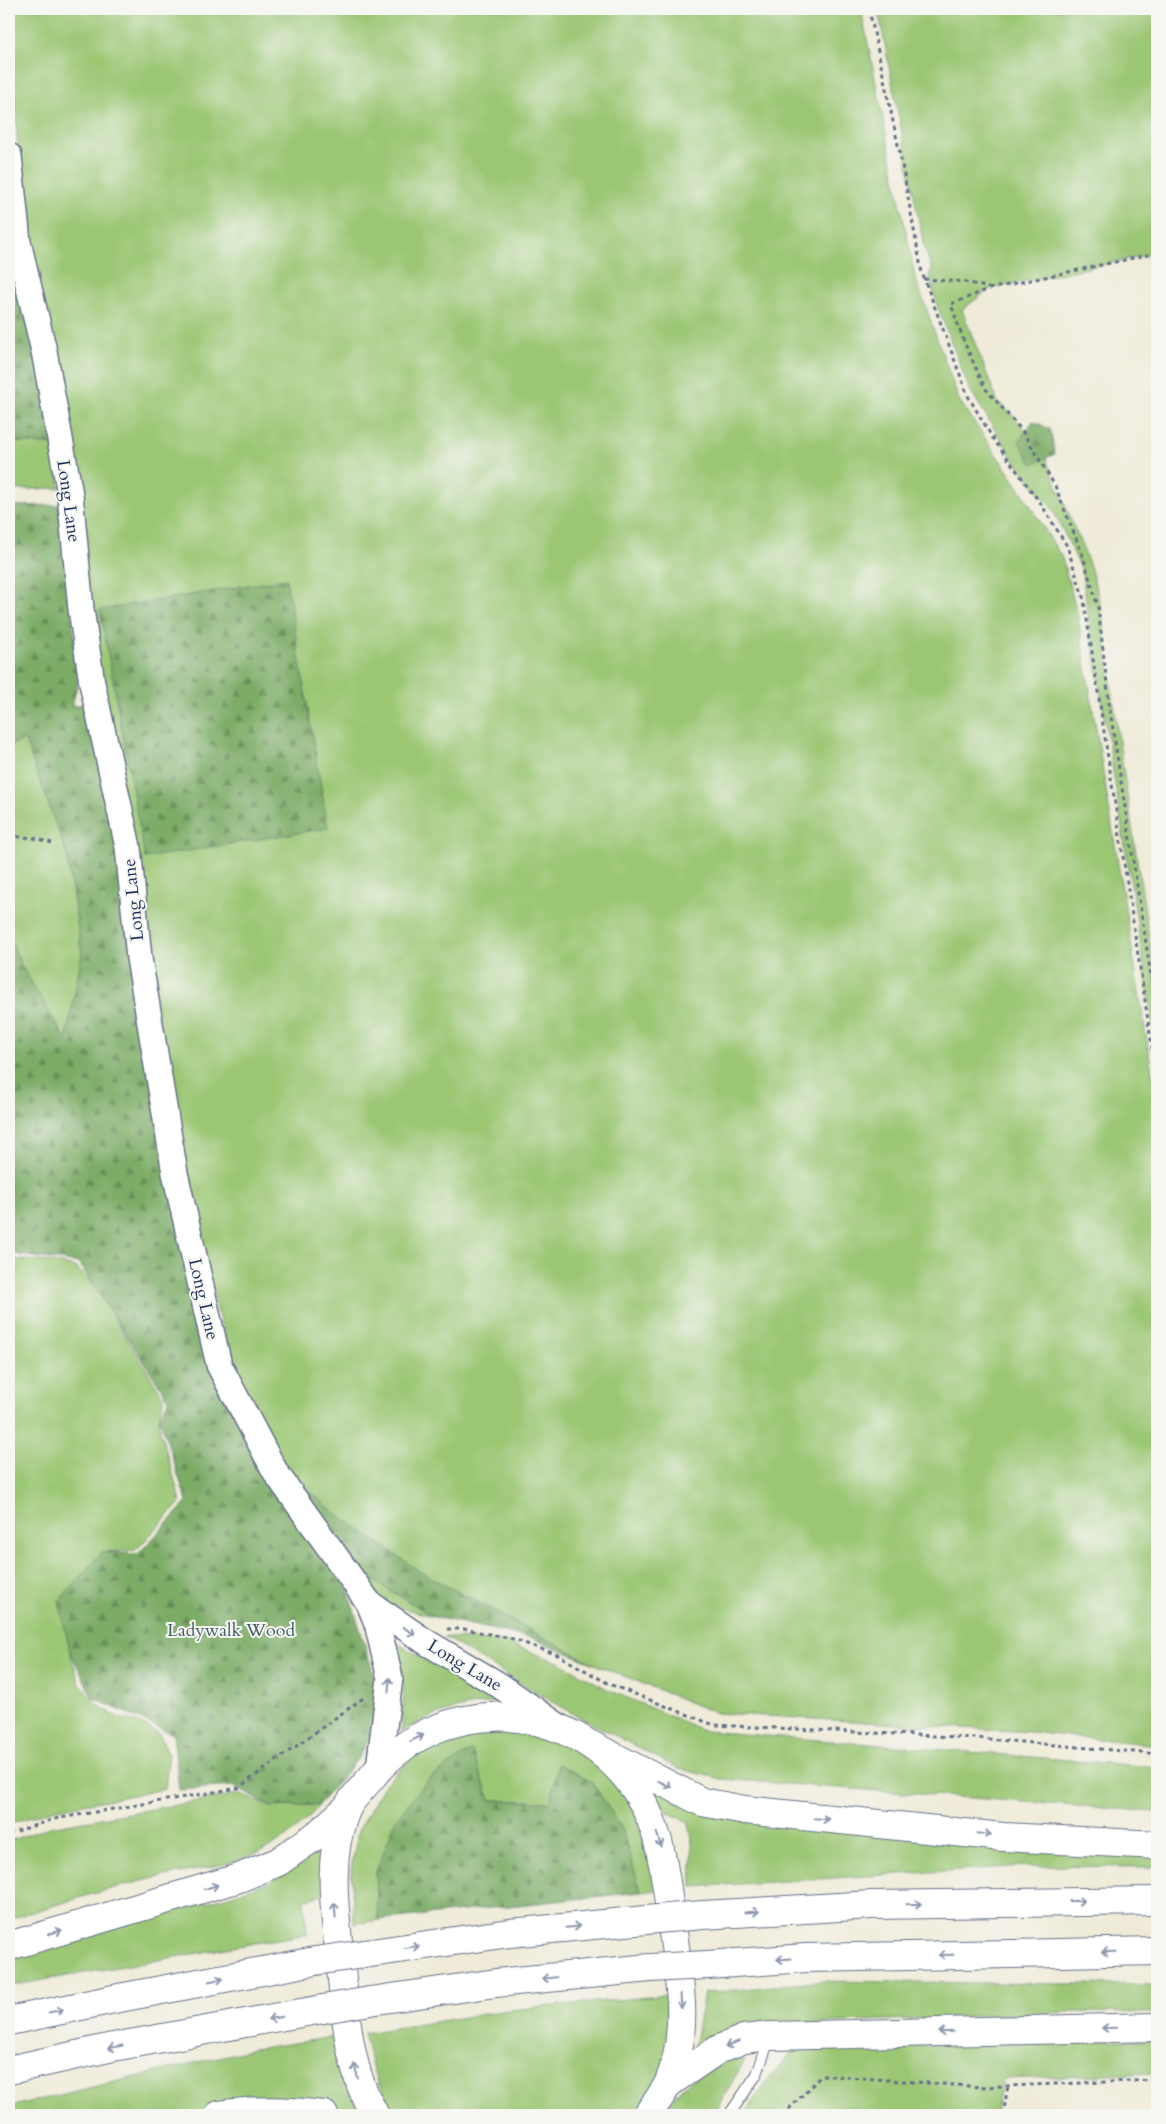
<svg xmlns="http://www.w3.org/2000/svg" width="1166" height="2124" font-family="Cardo,serif">
<style>
.grass{fill:#9bc774;stroke:#5b7b69}
.forest{fill:url(#forest-firs);stroke:#4c6e62}
.lines{fill:none;stroke-linecap:round;stroke-linejoin:round}
.service-casing{stroke:#657189;stroke-width:12}
.tertiary-casing{stroke:#657189;stroke-width:28}
.primary-casing{stroke:#657189;stroke-width:30}
.motorway-casing{stroke:#657189;stroke-width:30}
.path{stroke:#657189;stroke-width:3;stroke-dasharray:4 4;stroke-linecap:butt}
.service{stroke:#fff;stroke-width:10}
.tertiary{stroke:#fff;stroke-width:25}
.primary{stroke:#fff;stroke-width:28}
.motorway{stroke:#fff;stroke-width:28}
.motorway-bridge-casing{stroke:#657189;stroke-width:30;stroke-linecap:butt}
.motorway-bridge{stroke:#fff;stroke-width:28}
.oneway{stroke:#8d97ae}
.labels{text-anchor:middle;stroke-width:4;stroke-linejoin:round;paint-order:stroke}
.street-label{font-size:18px;fill:#1b2f5e;stroke:#f6f6f2}
.park-label{font-size:18px;fill:#415d65;stroke:#f6f6f2}
</style>
<defs>
<pattern id="forest-firs" width="22" height="20" patternUnits="userSpaceOnUse" patternTransform="scale(1.25)"><rect width="22" height="20" fill="#7cac66"/><path d="M5 1l3.5 6h-7zM16 11l3.5 6h-7z" fill="#658c57"/></pattern>
</defs>
<rect width="100%" height="100%" fill="#f6f6f2"/>
<filter id="ink" filterUnits="userSpaceOnUse"><feTurbulence type="fractalNoise" baseFrequency=".02" numOctaves="2"/><feDisplacementMap in="SourceGraphic" scale="10" xChannelSelector="R" yChannelSelector="G"/><feConvolveMatrix kernelMatrix="1 2 1 2 8 2 1 2 1" color-interpolation-filters="sRGB"/></filter>
<filter id="wash" filterUnits="userSpaceOnUse"><feTurbulence type="fractalNoise" baseFrequency=".0096" numOctaves="4" result="noise"/><feDisplacementMap in="SourceGraphic" scale="20" xChannelSelector="R" yChannelSelector="G"/><feGaussianBlur stdDeviation="1.12" result="paint"/><feColorMatrix in="noise" values="0 0 0 0 0 0 0 0 0 0 0 0 0 0 0 0 0 1.4 0 .05"/><feComposite in="paint" operator="in"/></filter>
<g filter="url(#wash)">
<rect width="100%" height="100%" fill="#efebd8"/>
<g class="grass">
<path d="M9,9H861L915,277L959,400L1022,492L1062,558L1077,612L1157,1103V1745L1029,1732L716,1713L594,1664L422,1573L334,1512L284,1469L246,1399L220,1322L186,1177L24,241Z"/>
<path d="M878,9H1157V253L989,289L962,310L997,400L1040,444L1090,566L1101,607L1120,749L1157,990V1049L1081,568L1053,510L1012,457L969,388L938,308L929,274L932,271L923,242Z"/>
<path d="M9,441L54,445L60,488L9,490Z"/>
<path d="M25,740L66,852L82,954L66,1041L20,963L9,935V745Z"/>
<path d="M9,1259L52,1262L75,1267L91,1281L164,1398L159,1417L160,1431L181,1502L136,1550L102,1552L70,1651L79,1682L97,1705L119,1718L137,1722L159,1733L169,1755L165,1789L52,1810L9,1824Z"/>
<path d="M350,1567L435,1617L387,1604Z"/>
<path d="M444,1637L505,1642L561,1663L609,1690L705,1731L1157,1767V1812L721,1779L679,1769L559,1706Z"/>
<path d="M390,1639L498,1702C458,1706 435,1713 401,1732C406,1691 404,1678 390,1639Z"/>
<path d="M508,1727L548,1736L581,1754L612,1776L637,1815L658,1890L641,1892L621,1827L550,1802L490,1800L472,1752L376,1872L378,1920L354,1924L351,1870L358,1831L385,1784L414,1756L464,1733Z"/>
<path d="M655,1792L1157,1852V1867L1026,1866L692,1887C691,1868 695,1837 688,1821C671,1816 661,1809 655,1792Z"/>
<path d="M238,1794L271,1807L319,1805C269,1870 205,1864 134,1883C92,1893 50,1907 9,1919V1841L50,1827Z"/>
<path d="M326,1848L322,1895L304,1900L307,1934L9,1986V1956L229,1896L270,1882Z"/>
<path d="M823,1981L1157,1985V2013L1068,2012L821,2023L693,2053L704,1993Z"/>
<path d="M669,1995L671,2051L639,2115H394L374,2074L364,2033L509,2010Z"/>
<path d="M335,2037L344,2081L361,2115L316,2105H248L180,2115H9V2107L253,2049Z"/>
<path d="M1100,2040H1157V2073L1003,2079L995,2115H744L771,2076L794,2050Z"/>
<path d="M724,2057L745,2060L713,2115H661L681,2088Z"/>
</g>
<g class="forest">
<path d="M9,200L54,445L9,441Z"/>
<path d="M1033,421L1050,429L1055,454L1032,464L1019,441Z"/>
<path d="M60,505L79,677L72,706L86,704L94,719L212,1366L348,1590L377,1685L373,1732L358,1758L319,1805L271,1807L233,1786L179,1790L173,1734L93,1698L70,1651L59,1601L102,1552L138,1554L187,1502L159,1417L169,1400L79,1263L20,1255L9,1251V935L20,963L66,1040L82,954L66,852L25,740L9,745V506Z"/>
<path d="M286,579L328,828L145,858L100,610Z"/>
<path d="M284,1469L334,1512L422,1573L594,1664L532,1638L435,1617L350,1567Z"/>
<path d="M472,1751L490,1800L550,1802L558,1764L592,1782L621,1827L641,1892L378,1920L376,1872L396,1819L427,1781L461,1756Z"/>
</g>
</g>
<g filter="url(#ink)">
<g class="lines">
<g class="service-casing">
<path id="service" d="M729,2115L757,2074L770,2037"/>
</g>
<g class="tertiary-casing">
<g id="tertiary">
<path d="M9,156L18,242L44,351L70,494L81,609L92,683L128,847L139,958L175,1173L219,1365L276,1473L369,1603L377,1623L390,1678L379,1768"/>
<path d="M369,1603L426,1642L499,1685L558,1726"/>
</g>
</g>
<g class="primary-casing">
<path id="primary" d="M375,2115C349,2072 346,2019 341,1969C336,1918 325,1860 346,1810C351,1798 363,1788 371,1778C436,1696 558,1697 625,1776C660,1817 664,1867 671,1918C678,1972 691,2029 669,2082C664,2093 654,2105 647,2115"/>
</g>
<g class="motorway-casing">
<g id="motorway">
<path d="M591,1745L702,1802L745,1810L1003,1837L1157,1845"/>
<path d="M703,1915L872,1905L1157,1901"/>
<path d="M9,1946L239,1878L278,1862L318,1834L347,1808"/>
<path d="M364,1954L510,1933L646,1920"/>
<path d="M707,1965L806,1958L1157,1951"/>
<path d="M370,2001L496,1983L650,1968"/>
<path d="M9,2021L119,1998L315,1961"/>
<path d="M9,2070L113,2047L323,2009"/>
<path d="M669,2083L719,2049L744,2039L770,2036L1157,2027"/>
<path d="M219,2115C255,2109 288,2111 324,2115"/>
</g>
</g>
<g class="path">
<path d="M869,9L900,154L922,273L968,396L992,437L1041,504L1067,546L1084,600L1157,1080"/>
<path d="M1157,253L989,289L951,304L964,342L985,388L1023,432L1055,486L1082,553L1098,607L1110,710L1157,1015"/>
<path d="M924,279L966,282L989,288"/>
<path d="M9,836L34,838L52,843"/>
<path d="M447,1629H464L510,1638L558,1655L609,1684L714,1725L976,1738L1157,1754"/>
<path d="M9,1834L54,1819L238,1788L366,1696"/>
<path d="M783,2115L822,2075L981,2087L1157,2080"/>
<path d="M1003,2115L1008,2086"/>
</g>
<use href="#service" class="service"/>
<use href="#tertiary" class="tertiary"/>
<use href="#primary" class="primary"/>
<use href="#motorway" class="motorway"/>
<g class="motorway-bridge-casing">
<g id="motorway-bridge">
<path d="M646,1920L703,1915"/>
<path d="M315,1961L364,1954"/>
<path d="M650,1968L707,1965"/>
<path d="M323,2009L370,2001"/>
</g>
</g>
<use href="#motorway-bridge" class="motorway-bridge"/>
</g>
<defs><path id="oneway-shaft" d="M-6 0H5M1.5-3L5.5 0L1.5 3" fill="none" stroke-width="1.6" stroke-linecap="round" stroke-linejoin="round" transform="scale(1.25)"/></defs>
<g class="oneway">
<use href="#oneway-shaft" transform="translate(409 1631) rotate(33)"/>
<use href="#oneway-shaft" transform="translate(389 1685) rotate(-86)"/>
<use href="#oneway-shaft" transform="translate(417 1738) rotate(-26)"/>
<use href="#oneway-shaft" transform="translate(665 1784) rotate(25)"/>
<use href="#oneway-shaft" transform="translate(822 1819) rotate(5)"/>
<use href="#oneway-shaft" transform="translate(984 1834) rotate(6)"/>
<use href="#oneway-shaft" transform="translate(659 1840) rotate(72)"/>
<use href="#oneway-shaft" transform="translate(211 1887) rotate(-17)"/>
<use href="#oneway-shaft" transform="translate(1077 1901)"/>
<use href="#oneway-shaft" transform="translate(914 1904) rotate(-2)"/>
<use href="#oneway-shaft" transform="translate(335 1910) rotate(-95)"/>
<use href="#oneway-shaft" transform="translate(752 1912) rotate(-4)"/>
<use href="#oneway-shaft" transform="translate(573 1927) rotate(-5)"/>
<use href="#oneway-shaft" transform="translate(55 1932) rotate(-17)"/>
<use href="#oneway-shaft" transform="translate(412 1947) rotate(-8)"/>
<use href="#oneway-shaft" transform="translate(1109 1952) rotate(179)"/>
<use href="#oneway-shaft" transform="translate(946 1955) rotate(179)"/>
<use href="#oneway-shaft" transform="translate(784 1959) rotate(176)"/>
<use href="#oneway-shaft" transform="translate(549 1978) rotate(174)"/>
<use href="#oneway-shaft" transform="translate(216 1980) rotate(-11)"/>
<use href="#oneway-shaft" transform="translate(681 2001) rotate(86)"/>
<use href="#oneway-shaft" transform="translate(56 2011) rotate(-12)"/>
<use href="#oneway-shaft" transform="translate(275 2018) rotate(170)"/>
<use href="#oneway-shaft" transform="translate(1109 2028) rotate(179)"/>
<use href="#oneway-shaft" transform="translate(946 2032) rotate(178)"/>
<use href="#oneway-shaft" transform="translate(732 2044) rotate(157)"/>
<use href="#oneway-shaft" transform="translate(115 2047) rotate(169)"/>
<use href="#oneway-shaft" transform="translate(356 2071) rotate(-105)"/>
</g>
</g>
<g class="labels">
<g class="street-label">
<text transform="translate(69 501) rotate(82)" y="6">Long Lane</text>
<text transform="translate(133 900) rotate(-96)" y="6">Long Lane</text>
<text transform="translate(204 1299) rotate(77)" y="6">Long Lane</text>
<text transform="translate(465 1665) rotate(31)" y="6">Long Lane</text>
</g>
<g class="park-label">
<text x="231" y="1636">Ladywalk Wood</text>
</g>
</g>
<rect width="1166" height="2124" fill="none" stroke="#f6f6f2" stroke-width="30"/>
</svg>
